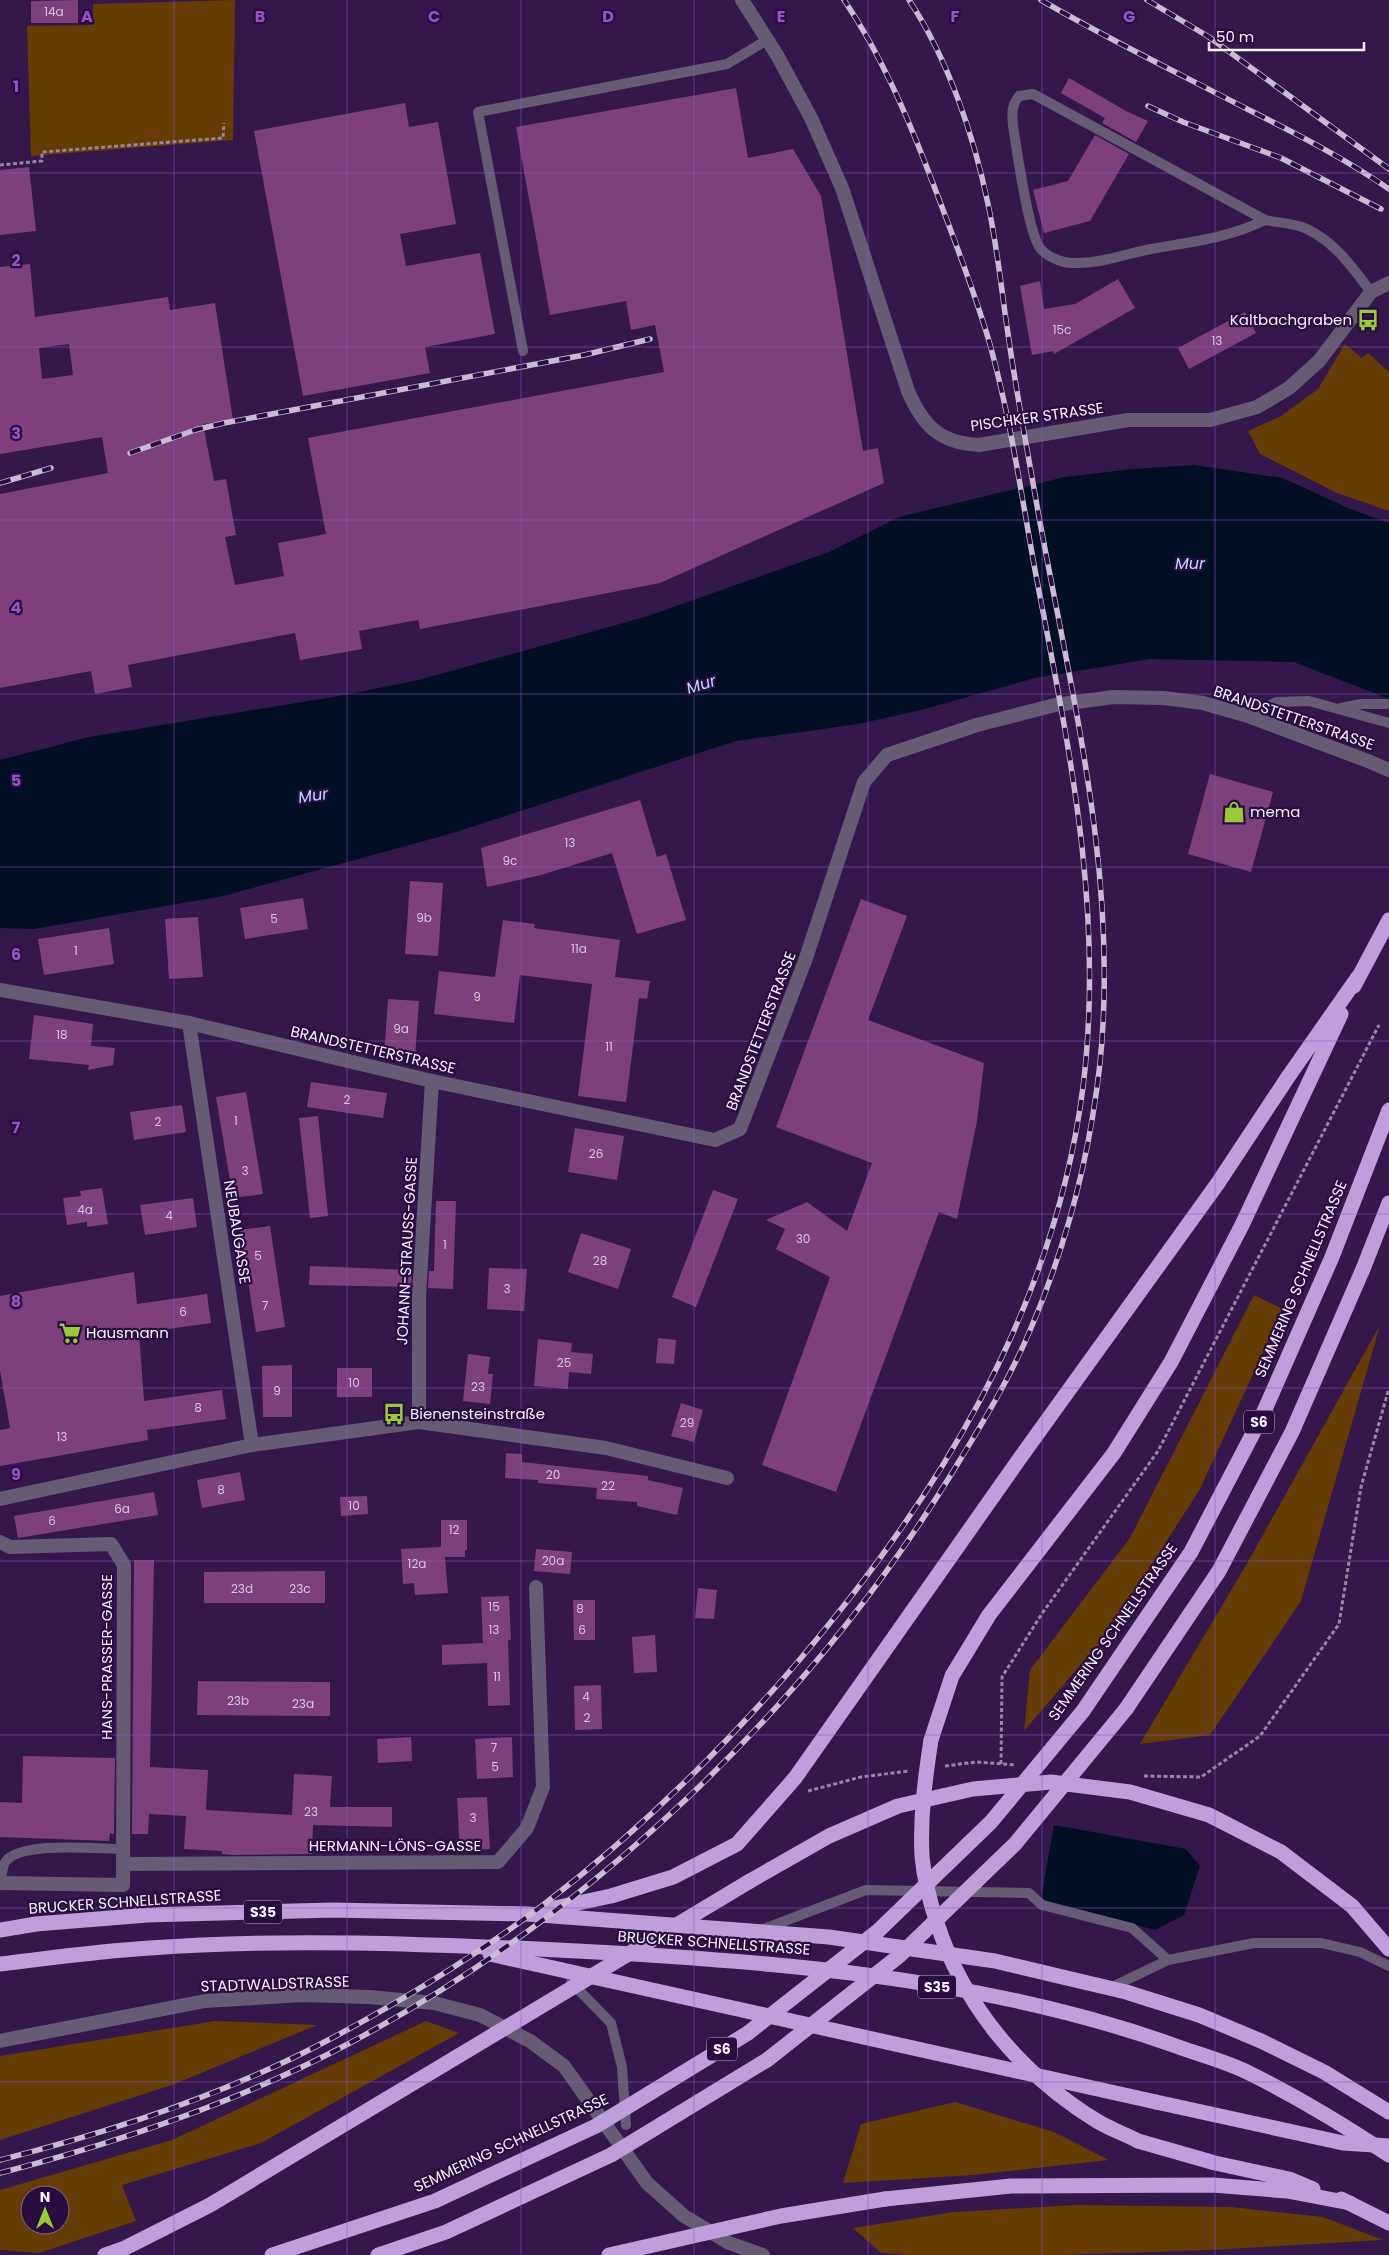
<svg xmlns="http://www.w3.org/2000/svg" width="1389" height="2255" font-family="Poppins,sans-serif">
<style>
.green{fill:#653c04;fill-rule:evenodd}
.water{fill:#000f21}
.building{fill:#7d407d;fill-rule:evenodd}
.lines{fill:none;stroke-linecap:round;stroke-linejoin:round}
.path{stroke:#9685a5;stroke-width:3;stroke-dasharray:4 2.5;stroke-linecap:butt}
.service{stroke:#675b73;stroke-width:10}
.minor{stroke:#675b73;stroke-width:14}
.tertiary{stroke:#675b73;stroke-width:14}
.motorway{stroke:#be9fdc;stroke-width:15}
.rail-casing{stroke:#c7bcd2;stroke-width:5.5}
.rail{stroke:#2a0d40;stroke-width:4;stroke-dasharray:11;stroke-linecap:butt}
.motorway-bridge{stroke:#be9fdc;stroke-width:15}
.grid{fill:none;stroke:#9454cc;stroke-width:1;stroke-opacity:0.55}
.labels{text-anchor:middle;stroke-width:4.5;stroke-linejoin:round;paint-order:stroke}
.number-label{font-size:12px;fill:#d9c6de}
.shield{fill:#2a0d40;stroke:#baadc6;stroke-width:1}
.shield-label{font-size:14px;font-weight:bold;fill:#f8f2ff}
.poi-label{font-size:15px;fill:#f8f2ff;stroke:#2a0d40;text-anchor:start}
.street-label{font-size:15px;fill:#f8f2ff;stroke:#2a0d40}
.water-label{font-size:16px;font-style:italic;fill:#b8dcfd;stroke:#2a0d40}
.grid-label{font-size:16px;text-anchor:middle;font-weight:bold;fill:#9454cc;stroke:#2a0d40;stroke-width:4.5;stroke-linejoin:round;paint-order:stroke}
</style>
<rect width="100%" height="100%" fill="#34184b"/>
<g class="green">
<path d="M235,0L233,140L31,156L27,26L93,25V4Z"/>
<path d="M1345,344L1362,358L1368,353L1389,372V511L1337,493L1260,454L1248,431L1281,416L1318,389Z"/>
<path d="M1254,1295L1283,1309L1200,1489L1107,1634L1024,1731L1030,1670L1130,1538Z"/>
<path d="M1380,1325L1301,1601L1210,1735L1140,1744L1249,1560Z"/>
<path d="M215,2021L317,2025L172,2085L0,2140V2056Z"/>
<path d="M426,2021L459,2033L261,2143L122,2185L136,2221L39,2253L0,2250V2190L172,2140ZM30,2195H60V2225H30Z"/>
<path d="M955,2102L1054,2132L1109,2160L973,2175L843,2183L861,2124Z"/>
<path d="M1075,2205L1231,2207L1323,2217L1383,2240L1211,2250L1061,2255H910L881,2253L853,2228L954,2212Z"/>
</g>
<g class="water">
<path d="M1194,465L1283,478L1348,508L1389,523V699L1294,662L1150,659L1035,678L921,710L858,724L736,741L453,833L223,896L34,929L0,928V760L89,737L339,696L419,680L648,616L829,552L899,517L1065,477L1133,469Z"/>
<path d="M1054,1825L1186,1849L1200,1866L1184,1915L1155,1930L1041,1899Z"/>
</g>
<g class="building">
<path d="M78,0V23H31V1Z"/>
<path d="M1069,78L1126,111L1148,121L1136,142L1102,123L1105,118L1061,93Z"/>
<path d="M736,88L748,158L793,149L821,196L863,451L878,448L884,483L660,583L420,629L418,620L359,631L362,649L300,660L295,633L128,665L132,687L95,694L91,671L0,688V494L108,473L102,437L0,454V267L30,264L35,317L168,297L170,310L215,303L233,420L203,424L214,481L226,479L236,535L225,537L235,585L284,576L278,543L326,534L308,438L664,372L655,325L631,330L626,301L550,315L516,127ZM69,344L73,375L42,379L39,348Z"/>
<path d="M405,103L409,127L438,122L456,224L400,234L406,266L480,253L495,334L425,347L430,373L303,396L254,131Z"/>
<path d="M1095,135L1129,154L1090,221L1044,233L1033,190L1068,181Z"/>
<path d="M29,167L36,231L0,235V170Z"/>
<path d="M1118,279L1135,308L1054,354L1053,351L1032,355L1020,286L1040,281L1044,309L1075,304Z"/>
<path d="M1245,312L1256,333L1189,369L1178,348Z"/>
<path d="M1210,774L1273,792L1251,872L1188,854Z"/>
<path d="M640,800L657,857L666,854L686,920L637,934L612,853L541,875L487,887L481,848Z"/>
<path d="M410,881L443,883L438,956L405,954Z"/>
<path d="M303,898L308,929L245,939L240,908Z"/>
<path d="M861,899L907,916L868,1020L984,1063L977,1121L957,1219L939,1212L836,1492L762,1465L830,1277L776,1249L785,1229L766,1220L807,1202L847,1231L872,1163L776,1127Z"/>
<path d="M198,917L203,977L169,979L165,919Z"/>
<path d="M503,920L535,924L534,928L620,940L615,977L650,981L647,999L639,998L626,1102L578,1096L592,984L520,975L514,1023L434,1014L439,971L495,977Z"/>
<path d="M109,928L114,964L44,975L38,939Z"/>
<path d="M388,999L419,1001L415,1058L384,1056Z"/>
<path d="M34,1015L93,1024L91,1046L115,1048L113,1065L88,1070L89,1065L29,1059Z"/>
<path d="M311,1082L387,1093L383,1118L307,1107Z"/>
<path d="M246,1092L263,1194L233,1198L216,1097Z"/>
<path d="M182,1105L186,1132L134,1140L130,1112Z"/>
<path d="M318,1116L328,1216L310,1218L299,1118Z"/>
<path d="M575,1128L624,1136L617,1180L568,1172Z"/>
<path d="M102,1188L108,1224L87,1227V1222L67,1225L63,1198L81,1196L80,1191Z"/>
<path d="M713,1190L738,1199L696,1307L672,1297Z"/>
<path d="M193,1198L197,1227L145,1235L140,1205Z"/>
<path d="M436,1201H456L453,1289L428,1288L429,1271H434Z"/>
<path d="M270,1226L285,1327L256,1332L240,1230Z"/>
<path d="M581,1233L631,1249L618,1289L568,1272Z"/>
<path d="M310,1266L412,1270L411,1287L309,1285Z"/>
<path d="M489,1268L527,1269L524,1311L487,1309Z"/>
<path d="M134,1272L137,1304L207,1294L211,1323L139,1333L144,1401L222,1390L226,1419L147,1430L148,1440L0,1466V1430L10,1428L0,1370V1296Z"/>
<path d="M658,1338L676,1340L674,1364L656,1363Z"/>
<path d="M538,1339L572,1343L571,1352L593,1354L591,1374L569,1372L568,1389L534,1386Z"/>
<path d="M468,1354L490,1357L488,1374H493L490,1404L463,1401Z"/>
<path d="M292,1365V1417H263L262,1366Z"/>
<rect x="337" y="1368" width="35" height="29"/>
<path d="M681,1403L703,1410L694,1442L671,1436Z"/>
<path d="M506,1453L522,1454V1462L648,1476V1480L683,1488L677,1515L637,1506V1502L596,1499L597,1488L538,1483V1480L505,1478Z"/>
<path d="M240,1472L245,1500L202,1508L197,1480Z"/>
<path d="M154,1492L158,1515L18,1538L14,1516Z"/>
<path d="M367,1496L368,1514L341,1516L340,1497Z"/>
<path d="M441,1520H467V1550H465V1557H445L448,1593L415,1595L414,1583L403,1584L401,1549L441,1547Z"/>
<path d="M536,1549L572,1552L570,1574L534,1571Z"/>
<path d="M134,1560H154L150,1767L208,1770L206,1810L292,1815L294,1774L332,1776L330,1807H392V1827L313,1825L312,1854L232,1855L222,1854V1851L184,1849L186,1816L149,1814L148,1834H132Z"/>
<path d="M325,1571V1603H204V1572Z"/>
<path d="M698,1588L717,1590L714,1619L695,1618Z"/>
<path d="M509,1596L511,1640H508L510,1705L488,1706L487,1663L442,1665V1645L483,1643L481,1597Z"/>
<path d="M573,1600H595V1640H574Z"/>
<path d="M655,1635L657,1672L634,1673L632,1637Z"/>
<path d="M198,1681L330,1682V1716L197,1715Z"/>
<path d="M601,1685L602,1729L575,1730L574,1686Z"/>
<path d="M411,1737L412,1761L378,1763L377,1739Z"/>
<path d="M512,1737L513,1777L477,1779L475,1739Z"/>
<path d="M23,1756L115,1758L114,1834L110,1833L109,1841L0,1837V1802L22,1803Z"/>
<path d="M487,1797L490,1849L460,1851L457,1798Z"/>
</g>
<g class="lines">
<g class="path">
<path d="M0,165L42,161V152L223,138L224,123"/>
<path d="M1001,1764L1002,1677L1041,1615L1158,1451L1379,1025"/>
<path d="M945,1766L976,1762L1016,1765"/>
<path d="M1144,1776L1201,1777L1260,1736L1339,1624L1361,1487L1389,1388"/>
<path d="M808,1791L861,1777L909,1771"/>
</g>
<g class="service">
<path d="M1265,220C1229,238 1190,242 1151,249C1125,254 1100,264 1073,263C1062,263 1047,257 1040,248C1028,232 1017,150 1013,126C1012,114 1011,106 1019,96L1033,94L1265,220C1278,223 1295,223 1307,229C1336,243 1352,267 1371,292"/>
<path d="M523,351L478,112L727,64L767,40"/>
<path d="M1341,708L1361,704H1387"/>
<path d="M1248,716L1276,702L1309,701L1389,723"/>
<path d="M0,1883C2,1876 2,1866 6,1861C23,1841 96,1849 123,1849"/>
<path d="M761,1930L866,1890L1029,1893L1042,1905L1132,1928L1168,1960"/>
<path d="M571,1982L611,2023L622,2067L626,2125"/>
<path d="M1110,1988L1168,1960L1254,1943H1321L1360,1952L1389,1966"/>
</g>
<g class="minor">
<path d="M742,0L777,55L811,118L842,188L908,391C923,426 940,443 979,445L1128,420H1210L1257,407L1289,388L1319,361L1371,292L1389,283"/>
<path d="M0,990L189,1023L432,1081L715,1140L740,1129L805,961L864,782L887,755L977,725L1055,705L1113,697L1164,698L1203,703L1248,716L1368,761L1389,770"/>
<path d="M189,1023L252,1445"/>
<path d="M419,1422V1296L432,1081"/>
<path d="M0,1499L252,1445L419,1422L606,1448L727,1478"/>
<path d="M0,1542L10,1547L111,1544L124,1565L123,1885L0,1883"/>
<path d="M123,1864L498,1862L527,1828L543,1787L536,1587"/>
</g>
<path class="tertiary" d="M0,2041L205,2001L303,1995L369,1997L434,2003L480,2015L530,2041L564,2066L647,2183L684,2216L729,2243L763,2255"/>
<g class="motorway">
<path d="M1354,986L1389,920"/>
<path d="M1126,1709L1219,1571L1292,1432L1363,1269L1389,1203"/>
<path d="M1083,1711L1191,1552L1262,1416L1332,1257L1389,1110"/>
<path d="M931,1740L952,1676L989,1615L1114,1453L1171,1362L1242,1225L1341,1014"/>
<path d="M750,1881L829,1836L898,1806L973,1789L1051,1782L1130,1792L1209,1815L1281,1852L1352,1906L1389,1949"/>
<path d="M545,1910L611,1896L673,1877L737,1844L795,1778L1020,1458L1218,1183L1288,1077L1358,977"/>
<path d="M0,1930L36,1924L147,1915L333,1910L527,1914L829,1937L995,1961L1126,1992L1199,2015L1261,2041L1324,2072L1389,2112"/>
<path d="M490,1954L1156,2102"/>
<path d="M0,1964C50,1958 100,1951 150,1948C286,1938 422,1944 558,1950C762,1960 980,1976 1173,2045C1197,2054 1224,2061 1247,2072C1296,2096 1344,2125 1389,2155"/>
<path d="M1138,2141L1215,2163L1289,2179L1313,2189"/>
<path d="M885,2199L1011,2186L1213,2185L1287,2191L1350,2203"/>
<path d="M1341,2199L1389,2223"/>
</g>
<g class="rail-casing">
<g id="rail">
<path d="M1041,0C1108,39 1178,73 1247,109C1295,133 1344,158 1389,189"/>
<path d="M1147,0L1209,37L1389,169"/>
<path d="M1148,106L1183,122L1281,158L1381,209"/>
<path d="M130,453L195,430L224,423L584,355L650,339"/>
<path d="M0,483L51,468"/>
<path d="M0,2160C115,2131 230,2093 334,2037C407,1998 478,1954 543,1905C631,1838 710,1761 783,1679C931,1509 1054,1315 1083,1087C1105,909 1068,744 1035,570C1021,493 1010,415 989,341C972,284 950,228 929,173C906,113 880,53 844,0"/>
<path d="M0,2173C120,2142 238,2102 348,2044C591,1915 808,1708 952,1473C980,1427 1010,1379 1031,1328C1067,1244 1090,1154 1100,1063C1119,879 1072,697 1039,517C1028,454 1016,391 1007,327C1001,286 997,245 988,204C974,136 948,59 909,0"/>
</g>
</g>
<use href="#rail" class="rail"/>
<g class="motorway-bridge">
<path d="M931,1740C925,1779 920,1817 922,1856C924,1879 930,1902 937,1923C964,2007 1022,2075 1097,2121C1110,2129 1125,2134 1138,2141"/>
<path d="M1156,2102L1343,2143L1389,2146"/>
<path d="M105,2255L125,2248L210,2205L750,1881"/>
<path d="M272,2255L435,2201L596,2126L748,2033L878,1931L991,1822L1083,1711"/>
<path d="M378,2255L446,2232L611,2155L767,2060L899,1956L1015,1844L1126,1709"/>
<path d="M609,2255L781,2216L885,2199"/>
</g>
</g>
<path class="grid" d="M174,0V2255M347,0V2255M521,0V2255M694,0V2255M868,0V2255M1042,0V2255M1215,0V2255M0,173H1389M0,347H1389M0,520H1389M0,694H1389M0,867H1389M0,1041H1389M0,1214H1389M0,1388H1389M0,1561H1389M0,1735H1389M0,1908H1389M0,2082H1389"/>
<defs>
<g id="bus-bare" transform="scale(1.725)"><path d="M-5-6H5V4H4V6H2V4H-2V6H-4V4H-5ZM-3.5-4V0h7V-4ZM-3.5 1.2v1.5H-2V1.2ZM2 1.2v1.5H3.5V1.2Z" fill="#98cb37" stroke="#2a0d40" stroke-width="2.5" paint-order="stroke"/></g>
<g id="shop-bare" transform="scale(1.725)"><path d="M-5-2.5h2.3a2.7 3.5 0 0 1 5.4 0H5L5.5 6h-11ZM-1.5-2.5h3a1.5 2.3 0 0 0-3 0Z" fill="#98cb37" stroke="#2a0d40" stroke-width="2.5" paint-order="stroke"/></g>
<g id="supermarket-bare" transform="scale(1.725)"><path d="M-6-5.5h2.5l.6 2H6L4.5 2H-2.5L-4.4-4H-6ZM-1.5 3.2a1.3 1.3 0 1 0 .1 0ZM3 3.2a1.3 1.3 0 1 0 .1 0Z" fill="#98cb37" stroke="#2a0d40" stroke-width="2.5" paint-order="stroke"/></g>
</defs>
<g fill-rule="evenodd">
<use href="#bus-bare" x="1368" y="320"/>
<use href="#shop-bare" x="1234" y="812"/>
<use href="#supermarket-bare" x="70" y="1333"/>
<use href="#bus-bare" x="394" y="1414"/>
</g>
<g class="labels">
<g class="number-label">
<text x="54" y="16">14a</text>
<text x="1062" y="334">15c</text>
<text x="1217" y="345">13</text>
<text x="570" y="847">13</text>
<text x="510" y="865">9c</text>
<text x="424" y="922">9b</text>
<text x="274" y="923">5</text>
<text x="579" y="953">11a</text>
<text x="76" y="955">1</text>
<text x="477" y="1001">9</text>
<text x="401" y="1033">9a</text>
<text x="62" y="1039">18</text>
<text x="609" y="1051">11</text>
<text x="347" y="1104">2</text>
<text x="236" y="1125">1</text>
<text x="158" y="1126">2</text>
<text x="596" y="1158">26</text>
<text x="245" y="1175">3</text>
<text x="85" y="1214">4a</text>
<text x="169" y="1220">4</text>
<text x="803" y="1243">30</text>
<text x="445" y="1249">1</text>
<text x="258" y="1260">5</text>
<text x="600" y="1265">28</text>
<text x="507" y="1293">3</text>
<text x="265" y="1310">7</text>
<text x="183" y="1316">6</text>
<text x="564" y="1367">25</text>
<text x="354" y="1387">10</text>
<text x="478" y="1391">23</text>
<text x="277" y="1395">9</text>
<text x="198" y="1412">8</text>
<text x="687" y="1427">29</text>
<text x="62" y="1441">13</text>
<text x="553" y="1479">20</text>
<text x="608" y="1490">22</text>
<text x="221" y="1494">8</text>
<text x="354" y="1510">10</text>
<text x="122" y="1513">6a</text>
<text x="52" y="1525">6</text>
<text x="454" y="1534">12</text>
<text x="553" y="1565">20a</text>
<text x="417" y="1568">12a</text>
<text x="242" y="1593">23d</text>
<text x="300" y="1593">23c</text>
<text x="494" y="1611">15</text>
<text x="580" y="1613">8</text>
<text x="494" y="1634">13</text>
<text x="582" y="1634">6</text>
<text x="497" y="1681">11</text>
<text x="586" y="1701">4</text>
<text x="238" y="1705">23b</text>
<text x="303" y="1708">23a</text>
<text x="587" y="1722">2</text>
<text x="494" y="1752">7</text>
<text x="495" y="1771">5</text>
<text x="311" y="1816">23</text>
<text x="473" y="1822">3</text>
</g>
<g class="shield">
<rect x="1244" y="1410.5" width="30" height="23" rx="4"/>
<rect x="244" y="1900.5" width="38" height="23" rx="4"/>
<rect x="918" y="1975.5" width="38" height="23" rx="4"/>
<rect x="707" y="2037.5" width="30" height="23" rx="4"/>
</g>
<g class="shield-label">
<text x="1259" y="1427">S6</text>
<text x="263" y="1917">S35</text>
<text x="937" y="1992">S35</text>
<text x="722" y="2054">S6</text>
</g>
<g class="poi-label">
<text x="1352" y="325" text-anchor="end">Kaltbachgraben</text>
<text x="1250" y="817">mema</text>
<text x="86" y="1338">Hausmann</text>
<text x="410" y="1419">Bienensteinstraße</text>
</g>
<g class="street-label">
<text transform="translate(1037 417) rotate(-8)" y="5">PISCHKER STRASSE</text>
<text transform="translate(1294 718) rotate(19)" y="5">BRANDSTETTERSTRASSE</text>
<text transform="translate(761 1031) rotate(-69)" y="5">BRANDSTETTERSTRASSE</text>
<text transform="translate(373 1050) rotate(13)" y="5">BRANDSTETTERSTRASSE</text>
<text transform="translate(237 1232) rotate(81)" y="5">NEUBAUGASSE</text>
<text transform="translate(407 1251) rotate(-87)" y="5">JOHANN-STRAUSS-GASSE</text>
<text transform="translate(1301 1279) rotate(-67)" y="5">SEMMERING SCHNELLSTRASSE</text>
<text transform="translate(1113 1632) rotate(-55)" y="5">SEMMERING SCHNELLSTRASSE</text>
<text transform="translate(107 1657) rotate(-90)" y="5">HANS-PRASSER-GASSE</text>
<text x="395" y="1851">HERMANN-LÖNS-GASSE</text>
<text transform="translate(125 1902) rotate(-4)" y="5">BRUCKER SCHNELLSTRASSE</text>
<text transform="translate(714 1943) rotate(4)" y="5">BRUCKER SCHNELLSTRASSE</text>
<text transform="translate(275 1984) rotate(-2)" y="5">STADTWALDSTRASSE</text>
<text transform="translate(511 2143) rotate(-25)" y="5">SEMMERING SCHNELLSTRASSE</text>
</g>
<g class="water-label">
<text x="1190" y="569">Mur</text>
<text transform="translate(701 684) rotate(-18)" y="6">Mur</text>
<text transform="translate(313 795) rotate(-8)" y="6">Mur</text>
</g>
</g>
<g class="grid-label">
<text x="87" y="22">A</text>
<text x="260" y="22">B</text>
<text x="434" y="22">C</text>
<text x="608" y="22">D</text>
<text x="781" y="22">E</text>
<text x="955" y="22">F</text>
<text x="1129" y="22">G</text>
<text x="16" y="92">1</text>
<text x="16" y="266">2</text>
<text x="16" y="439">3</text>
<text x="16" y="613">4</text>
<text x="16" y="786">5</text>
<text x="16" y="960">6</text>
<text x="16" y="1133">7</text>
<text x="16" y="1307">8</text>
<text x="16" y="1480">9</text>
</g>
<g transform="translate(45 2210)"><circle r="24" fill="#2a0d40" stroke="#7c698c"/>
<path d="M0-4L9 19L0 12L-9 19Z" fill="#98cb37"/>
<text y="-8" font-size="14" font-weight="bold" text-anchor="middle" fill="#f8f2ff">N</text>
</g>
<path d="M1209 42v8h155v-8" fill="none" stroke="#f8f2ff" stroke-width="2.5"/>
<text x="1216" y="42" font-size="15" fill="#f8f2ff" stroke="#2a0d40" stroke-width="4" paint-order="stroke">50 m</text>
</svg>
